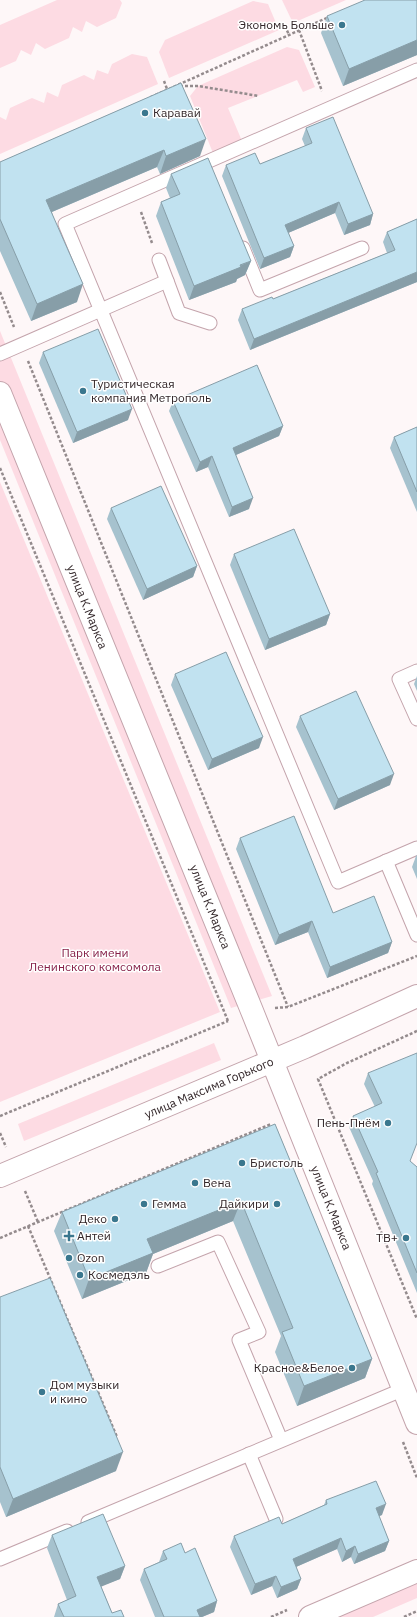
<svg xmlns="http://www.w3.org/2000/svg" width="417" height="1617" font-family="'IBM Plex Sans',sans-serif">
<style>
.green{fill:#fddbe3}
.lines{fill:none;stroke-linecap:round;stroke-linejoin:round}
.service-casing{stroke:#c4a4ac;stroke-width:15}
.minor-casing{stroke:#c4a4ac;stroke-width:24}
.tertiary-casing{stroke:#c4a4ac;stroke-width:24}
.path{stroke:#948b8d;stroke-width:2.5;stroke-dasharray:3 2;stroke-linecap:butt}
.service{stroke:#fff;stroke-width:13}
.minor{stroke:#fff;stroke-width:22}
.tertiary{stroke:#fff;stroke-width:22}
.wall{fill:#a6c2ce}
.shaded-wall{fill:#879ea8}
.building{fill:#c1e2f0;stroke:#879ea8}
.poi-dot{fill:#3a778e;stroke:#fff;stroke-width:1.5}
.labels{text-anchor:middle;stroke-width:3;stroke-linejoin:round;paint-order:stroke}
.poi-label{font-size:12px;fill:#322629;stroke:#fff;text-anchor:start}
.street-label{font-size:12px;fill:#322629;stroke:#fff}
.park-label{font-size:12px;fill:#862149;stroke:#fff}
</style>
<rect width="100%" height="100%" fill="#fef7f8"/>
<g class="green">
<path d="M57,0H120L122,3L116,18L97,27L86,21L82,32L73,27L69,38L45,49L36,43L31,55L21,50L16,61L0,68V25Z"/>
<path d="M282,0H346L293,23Z"/>
<path d="M253,1L268,4L279,30L169,78L159,52L165,40Z"/>
<path d="M287,47L299,50L315,87L303,92L297,80L228,108L242,141L213,153L190,96L198,86Z"/>
<path d="M132,54L147,57L158,84L0,154V117L6,120L10,108L32,98L44,103L47,92L58,97L62,85L84,75L94,80L97,70L108,74L112,64Z"/>
<path d="M0,331L272,996L231,1008L0,440Z"/>
<path d="M0,482L220,1012L0,1102Z"/>
<path d="M214,1043L221,1060L24,1141L18,1124Z"/>
<path d="M417,1581V1598L373,1617H332Z"/>
</g>
<g class="lines">
<g class="service-casing">
<g id="service">
<path d="M417,70L65,224L338,882L417,848"/>
<path d="M243,248L260,290L362,248"/>
<path d="M159,260L167,281"/>
<path d="M0,354L167,281L179,313L210,323"/>
<path d="M417,671L399,679L417,719"/>
<path d="M386,861L417,935"/>
<path d="M158,1266L218,1242L259,1332L239,1340L281,1440"/>
<path d="M249,1454L276,1519"/>
<path d="M88,1522L404,1389"/>
<path d="M0,1559L67,1531"/>
</g>
</g>
<g class="minor-casing">
<g id="minor">
<path d="M0,393L252,1011L417,1423"/>
<path d="M310,1617L417,1571"/>
</g>
</g>
<g class="tertiary-casing">
<path id="tertiary" d="M0,1176L305,1047L417,996"/>
</g>
<g class="path">
<path d="M285,26L289,35"/>
<path d="M299,30L322,91"/>
<path d="M164,81L167,89"/>
<path d="M180,86H198L259,96"/>
<path d="M151,97L329,17"/>
<path d="M141,212L152,243"/>
<path d="M0,292L14,327"/>
<path d="M28,361L288,1007"/>
<path d="M0,468L228,1021"/>
<path d="M275,1008L288,1007L417,956"/>
<path d="M417,1031L347,1063L318,1079L417,1319"/>
<path d="M0,1116L228,1021"/>
<path d="M0,1133L6,1147"/>
<path d="M25,1191L38,1222"/>
<path d="M28,1226L117,1437"/>
<path d="M0,1238L271,1124V1123"/>
<path d="M403,1442L417,1478"/>
<path d="M271,1617L287,1610"/>
<path d="M404,1617L417,1611"/>
</g>
<use href="#service" class="service"/>
<use href="#minor" class="minor"/>
<use href="#tertiary" class="tertiary"/>
</g>
<g class="wall">
<path d="M417,0V55L343,86L321,33L327,16Z"/>
<path d="M181,83L200,156L160,174L157,167L52,212L77,302L31,321L0,251V162Z"/>
<path d="M306,128L373,214L370,225L344,235L335,213L288,233L294,246L290,257L260,269L222,176L226,165L260,164L305,146L302,139Z"/>
<path d="M171,174L251,261L245,275L237,279L236,282L189,300L156,216L161,202L170,198L166,188Z"/>
<path d="M417,219V282L250,350L238,320L242,309L273,299L387,253L383,242L387,232Z"/>
<path d="M43,352L128,420L73,443L39,363Z"/>
<path d="M173,401L283,426L279,436L236,455L249,509L229,517L208,467L196,472L169,411Z"/>
<path d="M417,427V512L390,448L394,437Z"/>
<path d="M111,508L197,566L193,577L143,600L107,519Z"/>
<path d="M234,554L330,614L326,625L265,650L230,565Z"/>
<path d="M175,674L259,748L208,770L171,685Z"/>
<path d="M417,676V691L414,684Z"/>
<path d="M300,716L390,785L334,810L296,727Z"/>
<path d="M240,838L333,913L392,942L388,953L327,978L308,932L275,945L236,849Z"/>
<path d="M417,855V879L412,867L416,856Z"/>
<path d="M368,1073L410,1161L417,1167V1293L372,1184L373,1181L349,1127L353,1116L375,1107L364,1084Z"/>
<path d="M275,1124L372,1359L365,1378L297,1406L275,1352L281,1336L233,1221L153,1254L146,1273L82,1299L54,1231L62,1212Z"/>
<path d="M0,1297L116,1471L6,1517L0,1502Z"/>
<path d="M326,1500L382,1515L379,1516L389,1541L385,1551L354,1564L351,1557L342,1562L337,1549L296,1567L301,1579L297,1589L277,1598L272,1586L251,1595L230,1547L234,1536L282,1524L324,1505Z"/>
<path d="M52,1535L125,1566L120,1579L101,1586L112,1613L124,1617H54L58,1604L67,1600L47,1548Z"/>
<path d="M163,1551L185,1553L217,1601L214,1612L202,1617H155L140,1580L144,1569L159,1562Z"/>
</g>
<g class="shaded-wall">
<path d="M417,40V55L343,86L349,69Z"/>
<path d="M206,139L200,156L160,174L166,156Z"/>
<path d="M164,150L157,167L40,217L46,200Z"/>
<path d="M339,202L335,213L281,236L285,225Z"/>
<path d="M373,214L370,225L344,235L348,224Z"/>
<path d="M294,246L290,257L260,269L264,258Z"/>
<path d="M251,261L245,275L237,279L236,282L189,300L194,286Z"/>
<path d="M417,272V282L250,350L254,339Z"/>
<path d="M83,284L77,302L31,321L37,304Z"/>
<path d="M132,409L128,420L73,443L77,432Z"/>
<path d="M283,426L279,436L229,458L233,448Z"/>
<path d="M212,456L208,467L196,472L200,462Z"/>
<path d="M253,498L249,509L229,517L232,507Z"/>
<path d="M197,566L193,577L143,600L147,589Z"/>
<path d="M330,614L326,625L265,650L269,639Z"/>
<path d="M263,737L259,748L208,770L212,759Z"/>
<path d="M394,774L390,785L334,810L338,799Z"/>
<path d="M312,921L308,932L275,945L279,935Z"/>
<path d="M392,942L388,953L327,978L330,967Z"/>
<path d="M241,1201L233,1221L153,1254L146,1273L82,1299L89,1279L147,1239Z"/>
<path d="M372,1359L365,1378L297,1406L304,1386Z"/>
<path d="M123,1452L116,1471L6,1517L13,1499Z"/>
<path d="M386,1504L382,1515L372,1519L376,1508Z"/>
<path d="M341,1538L337,1549L289,1570L293,1559Z"/>
<path d="M389,1541L385,1551L354,1564L358,1554Z"/>
<path d="M355,1546L351,1557L342,1562L346,1551Z"/>
<path d="M125,1566L120,1579L93,1590L97,1577Z"/>
<path d="M276,1576L272,1586L251,1595L255,1584Z"/>
<path d="M301,1579L297,1589L277,1598L281,1587Z"/>
<path d="M217,1601L214,1612L202,1617H194L197,1610Z"/>
</g>
<g class="building">
<path d="M365,0H417V40L349,69L327,16Z"/>
<path d="M181,83L206,139L166,156L164,150L46,200L83,284L37,304L0,219V162Z"/>
<path d="M333,117L373,214L348,224L339,202L285,225L294,246L264,258L226,165L255,153L260,164L312,143L306,128Z"/>
<path d="M208,158L251,261L240,265L241,267L194,286L161,202L180,194L171,174Z"/>
<path d="M417,219V272L254,339L242,309L272,297L273,299L395,250L387,232Z"/>
<path d="M98,329L132,409L77,432L43,352Z"/>
<path d="M257,365L283,426L233,448L253,498L232,507L212,456L200,462L173,401Z"/>
<path d="M417,427V492L394,437Z"/>
<path d="M161,486L197,566L147,589L111,508Z"/>
<path d="M294,529L330,614L269,639L234,554Z"/>
<path d="M226,652L263,737L212,759L175,674Z"/>
<path d="M356,691L394,774L338,799L300,716Z"/>
<path d="M294,816L333,913L374,896L392,942L330,967L312,921L279,935L240,838Z"/>
<path d="M417,1053V1143L410,1161L417,1167V1273L376,1173L378,1172L353,1116L382,1103L368,1073Z"/>
<path d="M275,1124L372,1359L304,1386L282,1332L293,1328L241,1201L147,1239L153,1253L89,1279L62,1212Z"/>
<path d="M50,1278L123,1452L13,1499L0,1467V1297Z"/>
<path d="M376,1481L386,1504L376,1508L389,1541L358,1554L355,1546L346,1551L341,1538L293,1559L301,1579L281,1587L276,1576L255,1584L234,1536L279,1517L282,1524L327,1504L326,1500Z"/>
<path d="M103,1514L125,1566L97,1577L112,1613L121,1610L124,1617H64L58,1604L76,1596L52,1535Z"/>
<path d="M181,1543L185,1553L195,1548L217,1601L197,1610L200,1617H164L144,1569L167,1559L163,1551Z"/>
</g>
<g class="poi-dot">
<circle cx="342" cy="25" r="4"/>
<circle cx="145" cy="113" r="4"/>
<circle cx="83" cy="391" r="4"/>
<circle cx="388" cy="1123" r="4"/>
<circle cx="242" cy="1163" r="4"/>
<circle cx="195" cy="1183" r="4"/>
<circle cx="144" cy="1204" r="4"/>
<circle cx="277" cy="1204" r="4"/>
<circle cx="115" cy="1219" r="4"/>
<path d="M67 1230h4v4h4v4h-4v4h-4v-4h-4v-4h4z"/>
<circle cx="406" cy="1238" r="4"/>
<circle cx="69" cy="1258" r="4"/>
<circle cx="80" cy="1275" r="4"/>
<circle cx="352" cy="1368" r="4"/>
<circle cx="42" cy="1392" r="4"/>
</g>
<g class="labels">
<g class="poi-label">
<text x="334" y="29" text-anchor="end">Экономь Больше</text>
<text x="153" y="117">Каравай</text>
<text x="91" y="388">Туристическая<tspan x="91" dy="14">компания Метрополь</tspan></text>
<text x="380" y="1127" text-anchor="end">Пень-Пнём</text>
<text x="250" y="1167">Бристоль</text>
<text x="203" y="1187">Вена</text>
<text x="152" y="1208">Гемма</text>
<text x="269" y="1208" text-anchor="end">Дайкири</text>
<text x="107" y="1223" text-anchor="end">Деко</text>
<text x="77" y="1240">Антей</text>
<text x="398" y="1242" text-anchor="end">ТВ+</text>
<text x="77" y="1262">Ozon</text>
<text x="88" y="1279">Космедэль</text>
<text x="344" y="1372" text-anchor="end">Красное&amp;Белое</text>
<text x="50" y="1389">Дом музыки<tspan x="50" dy="14">и кино</tspan></text>
</g>
<g class="street-label">
<text transform="translate(87 607) rotate(68)" y="4">улица К.Маркса</text>
<text transform="translate(210 907) rotate(68)" y="4">улица К.Маркса</text>
<text transform="translate(209 1088) rotate(-23)" y="4">улица Максима Горького</text>
<text transform="translate(331 1208) rotate(68)" y="4">улица К.Маркса</text>
</g>
<g class="park-label">
<text x="95" y="957">Парк имени<tspan x="95" dy="14">Ленинского комсомола</tspan></text>
</g>
</g>
</svg>
